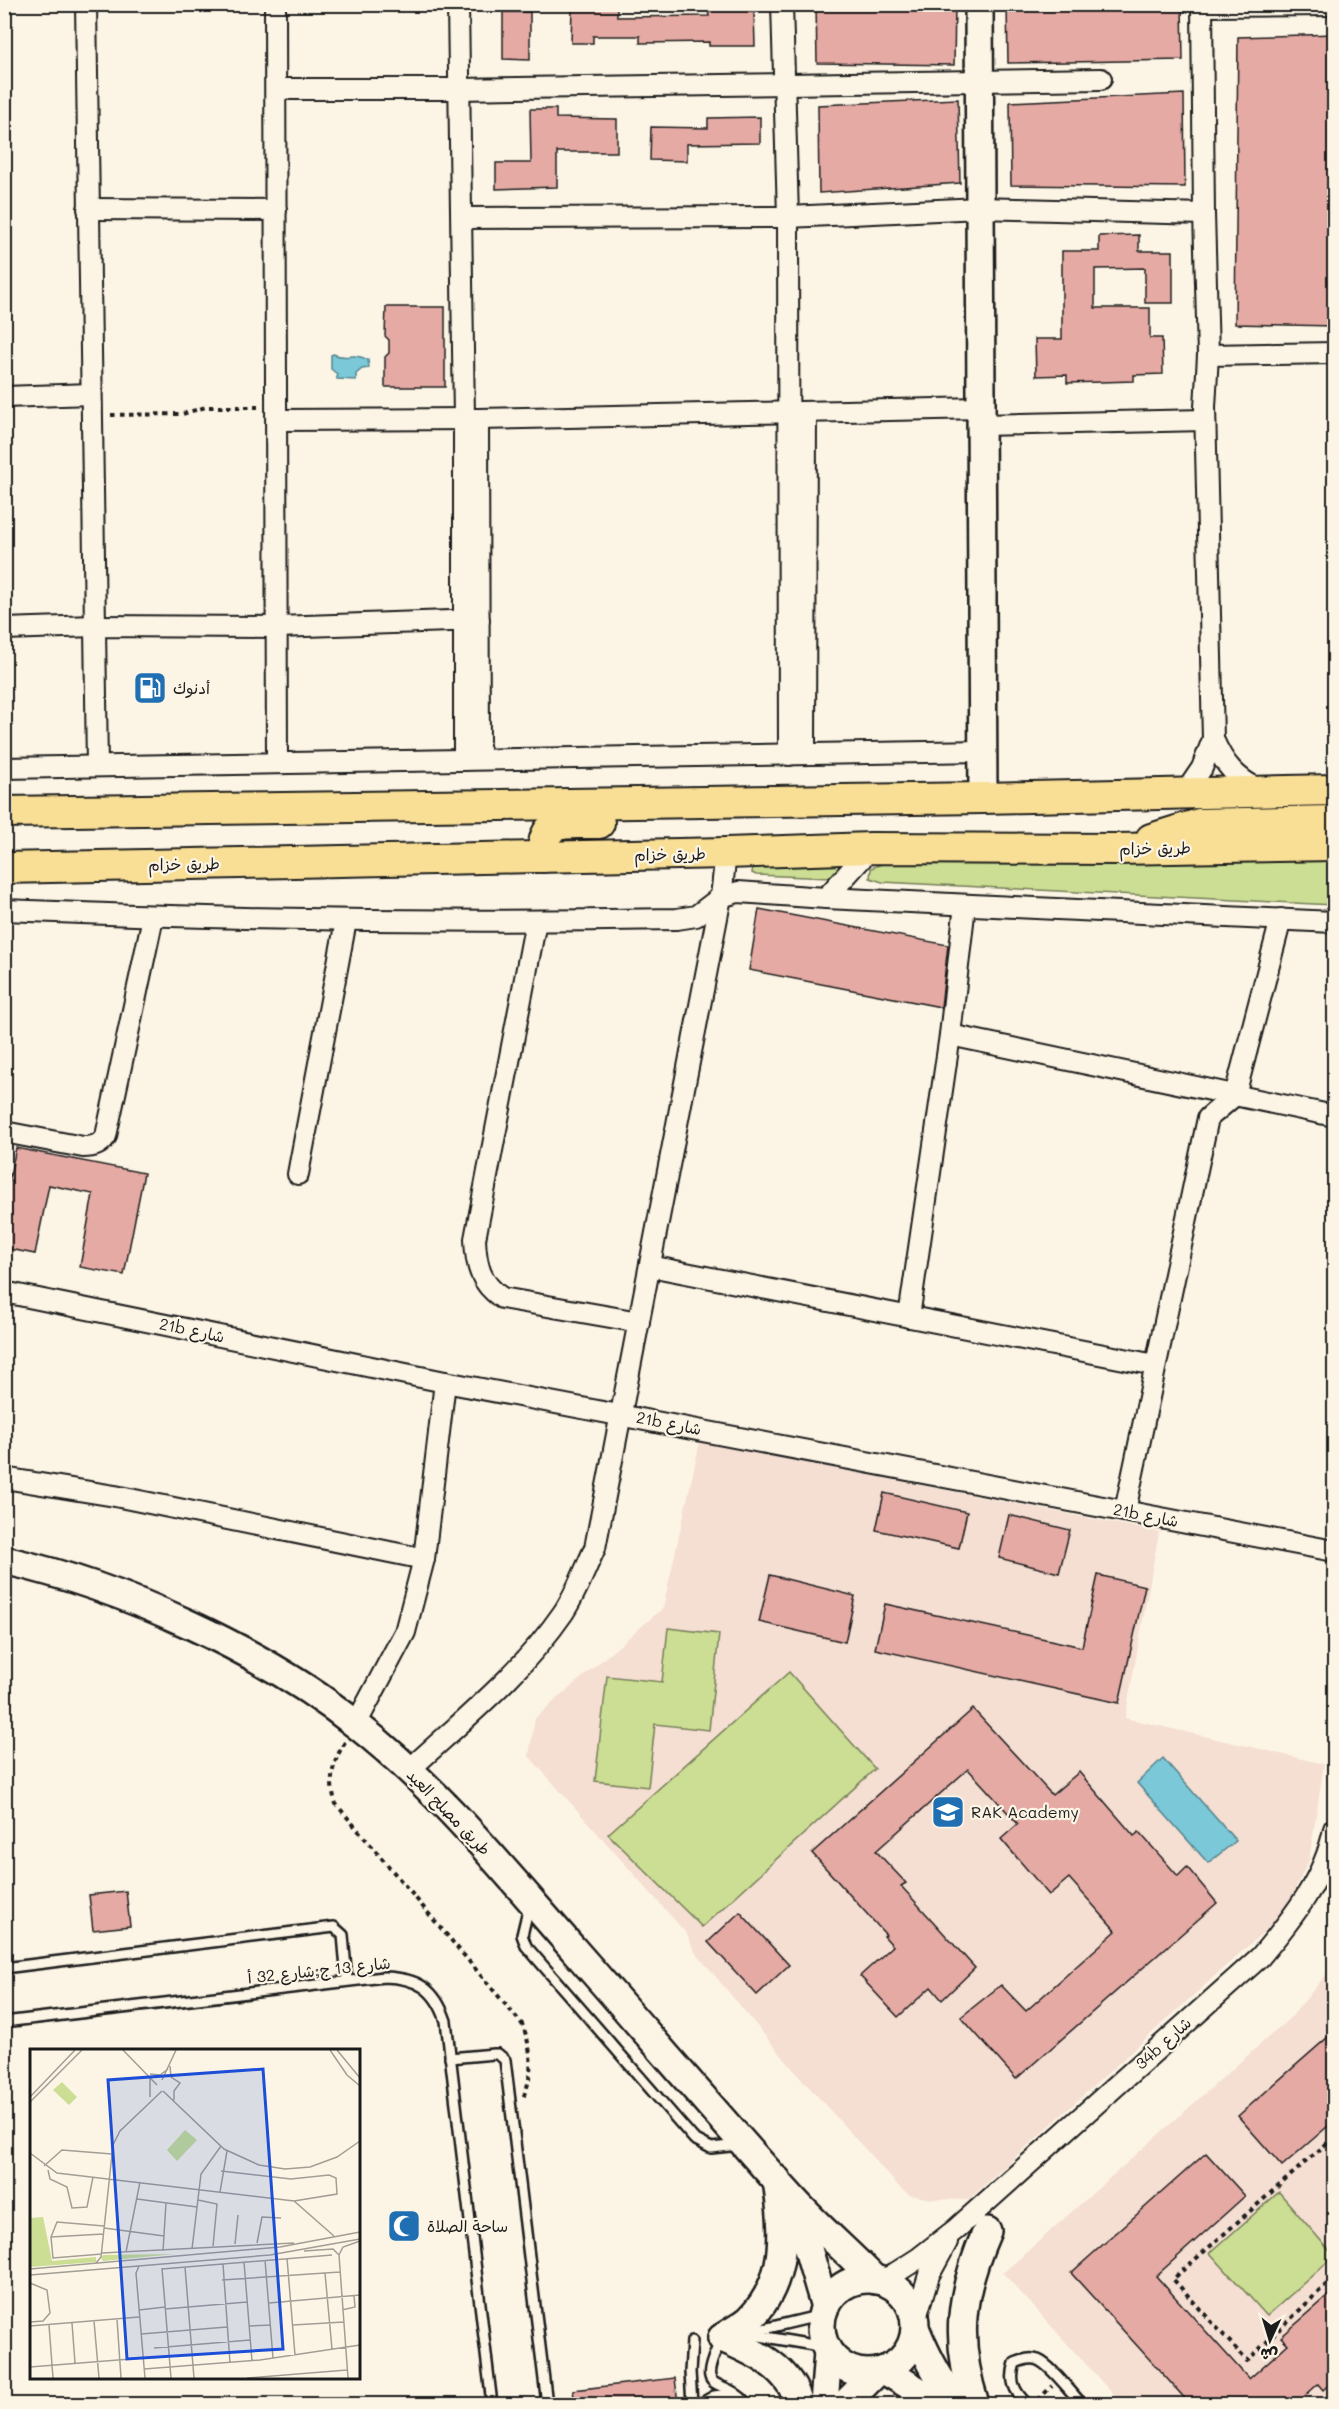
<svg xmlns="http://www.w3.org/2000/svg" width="1339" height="2409" font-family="Mali,'Playpen Sans Arabic',sans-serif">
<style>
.built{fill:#f5ded2}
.green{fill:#cbde93;stroke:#747d58;stroke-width:1.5}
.water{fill:#7ac8d8;stroke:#54838d;stroke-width:1.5}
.building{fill:#e5aaa4;stroke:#1c1c1c;stroke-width:1.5}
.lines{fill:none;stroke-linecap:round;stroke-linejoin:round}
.lane-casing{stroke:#1c1c1c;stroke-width:14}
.street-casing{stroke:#1c1c1c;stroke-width:24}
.secondary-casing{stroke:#1c1c1c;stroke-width:32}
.primary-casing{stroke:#1c1c1c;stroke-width:34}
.path{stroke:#1c1c1c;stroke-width:4;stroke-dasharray:4.5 4.5;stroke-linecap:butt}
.lane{stroke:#fcf5e5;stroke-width:9}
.street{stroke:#fcf5e5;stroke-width:20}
.secondary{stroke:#fcf5e5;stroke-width:27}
.primary{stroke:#f9df96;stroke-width:30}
.labels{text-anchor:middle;stroke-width:4.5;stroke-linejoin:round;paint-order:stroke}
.poi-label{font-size:16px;fill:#1c1c1c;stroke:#fcf5e5;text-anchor:start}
.street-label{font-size:16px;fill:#1c1c1c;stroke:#fcf5e5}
.inset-road{fill:none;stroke:#a29e95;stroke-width:1.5}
.view{fill:#1d4ed8;fill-opacity:0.15;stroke:#1d4ed8;stroke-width:3}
.inset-edge{fill:none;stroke:#1c1c1c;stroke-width:3}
</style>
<rect width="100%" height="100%" fill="#fcf5e5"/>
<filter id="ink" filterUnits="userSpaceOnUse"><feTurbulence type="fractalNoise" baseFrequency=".0167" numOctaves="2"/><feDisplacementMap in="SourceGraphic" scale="12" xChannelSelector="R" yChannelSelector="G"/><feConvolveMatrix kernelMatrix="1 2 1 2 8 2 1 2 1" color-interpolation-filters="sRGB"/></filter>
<g filter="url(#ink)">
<g class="built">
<path d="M700,1442L1159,1532L1125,1718L1324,1764L1309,1860L1283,1914L968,2200L932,2199L910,2195L901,2189L793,2069L695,1952L687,1934L529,1756L535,1718L663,1608Z"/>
<path d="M1334,1965V2404H1122L1003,2273L1292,2016Z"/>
</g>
<g class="green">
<path d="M1334,858V905L882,882L870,878L871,868L882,864Z"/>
<path d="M847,864L831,878L756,875L752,873L753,865Z"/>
<path d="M668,1628L719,1634L709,1730L655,1724L648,1787L595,1781L607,1676L662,1682Z"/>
<path d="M789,1672L875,1769L702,1927L608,1834Z"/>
<path d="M1279,2192L1334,2256L1267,2316L1210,2253Z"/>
</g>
<g class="water">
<path d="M333,354C349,361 351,351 368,360L369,368L362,369L356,374V380L337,379V374L331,369V355Z"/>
<path d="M1163,1758L1236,1841L1208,1863L1137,1783Z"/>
</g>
<g class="building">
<path d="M816,4H955L954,65L817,63Z"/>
<path d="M1007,4H1182L1183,60L1008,63Z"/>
<path d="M572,7H617V17L709,16L708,11H754L755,46H709V42L640,43V36H593V43H571Z"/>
<path d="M503,12H530V60L503,59Z"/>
<path d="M1335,34V326L1235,324L1238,37Z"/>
<path d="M1184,94L1185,187L1011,185L1010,102Z"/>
<path d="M958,99L960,183L819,193L818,105Z"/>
<path d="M530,109H556V118L617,119V152H557V187L496,189V163H531Z"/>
<path d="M760,117V143L687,144V161L650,160L651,127L708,128V118Z"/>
<path d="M1139,235V251H1173V303H1145V268L1095,269V308H1150V338H1162L1163,374L1134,375V381L1067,383V375L1036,376L1035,339H1062V251H1099V236Z"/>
<path d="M386,307H445V387H385V357L389,353V340L385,336Z"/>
<path d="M759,909L948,945L941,1007L749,970Z"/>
<path d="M16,1148L144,1173L124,1275L80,1267L93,1194L49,1185L35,1254L4,1248V1203Z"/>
<path d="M884,1493L967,1512L959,1548L876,1530Z"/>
<path d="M1009,1515L1070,1530L1059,1573L999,1558Z"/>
<path d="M770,1575L855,1596L845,1642L759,1622Z"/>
<path d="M1098,1575L1145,1586L1119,1703L875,1649L885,1604L1082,1647Z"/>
<path d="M973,1709L1052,1795L1079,1772L1134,1836L1139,1832L1178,1876L1187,1867L1217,1903L1016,2079L961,2017L1001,1985L1026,2011L1116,1931L1069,1878L1049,1895L1001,1839L1018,1824L968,1769L876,1851L906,1883L901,1886L975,1968L942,2000L931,1987L898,2017L860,1976L893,1946L884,1936L886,1935L812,1853Z"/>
<path d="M126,1891L130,1926L93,1930L89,1895Z"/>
<path d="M740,1912L789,1965L757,1995L708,1942Z"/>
<path d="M1335,2031V2120L1282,2166L1238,2116Z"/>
<path d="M1206,2153L1245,2196L1156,2276L1249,2379L1288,2344L1281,2337L1335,2290V2379L1323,2390L1318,2384L1296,2404H1190L1071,2273Z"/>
<path d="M675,2378L678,2404H575L573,2390Z"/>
</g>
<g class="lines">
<g class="lane-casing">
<g id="lane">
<path d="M529,1906L522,1935L526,1946L694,2139L711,2148L740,2145"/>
<path d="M4,1968L334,1927L343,1935L347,1980"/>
<path d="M4,2022L384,1977C417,1978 435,1988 446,2021L492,2404"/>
<path d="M450,2058L494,2054H498L505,2060L547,2404"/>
<path d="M751,2332L822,2315"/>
<path d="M742,2337L760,2336L825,2347"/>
<path d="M721,2340C693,2398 722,2374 747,2404"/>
<path d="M692,2341L690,2372L692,2404"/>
<path d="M700,2404L714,2396L730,2394"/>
<path d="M1027,2404C1014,2391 1009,2381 1015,2363C1023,2360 1030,2357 1038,2360C1052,2366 1071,2393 1082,2404"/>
</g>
</g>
<g class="street-casing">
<g id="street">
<path d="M86,4L97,766"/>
<path d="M275,4L277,762"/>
<path d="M458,4L464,418V760"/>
<path d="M782,4L788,217L789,755"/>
<path d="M1202,6L1334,5"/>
<path d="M276,89H459L1101,79"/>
<path d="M88,209L276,210"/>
<path d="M462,218L788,217L980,208L1204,214"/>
<path d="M1208,355L1334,353"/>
<path d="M4,397L91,394"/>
<path d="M478,419L479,759"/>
<path d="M277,420L478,419L981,408"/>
<path d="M981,425L1205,420"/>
<path d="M4,629L95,626L277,627L479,620"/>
<path d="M1213,739C1223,763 1236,779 1260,790"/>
<path d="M805,754L806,412"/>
<path d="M4,768L983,751"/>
<path d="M1185,793L1202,768L1213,739L1205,407L1208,355L1204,214L1202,4"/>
<path d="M826,898L871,848"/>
<path d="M4,910C229,920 453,923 677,919L696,916L721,897L738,892L826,898L1334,922"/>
<path d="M536,921L475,1239C476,1265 480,1283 502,1298L639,1322"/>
<path d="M950,1035L1334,1116"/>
<path d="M4,1132L83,1147C94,1147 100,1145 106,1136L153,917"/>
<path d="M298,1174L346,921"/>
<path d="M650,1266L1155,1365"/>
<path d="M4,1292L445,1382L1334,1551"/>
<path d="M909,1317L950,1035L965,905"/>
<path d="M4,1478L115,1496L424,1559"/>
<path d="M1125,1511L1208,1118L1235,1095L1281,919"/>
<path d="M356,1724L405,1632L424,1559L445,1382"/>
<path d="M409,1770C463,1720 521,1674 563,1613C576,1594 585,1569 595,1548L721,897L726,853"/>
<path d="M883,2281L919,2258L955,2230L1260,1957C1292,1919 1325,1878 1334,1829"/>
<path d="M915,2321L929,2275L947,2242"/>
</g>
</g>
<g class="secondary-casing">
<g id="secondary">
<path d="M979,4L983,798"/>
<path d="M4,1560C123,1587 263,1650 358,1726C440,1790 506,1873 575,1951C647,2033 719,2117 792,2198C818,2227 848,2252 875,2280"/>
<path d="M794,2201L825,2307"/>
<circle cx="868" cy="2326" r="47"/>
<path d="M916,2330C927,2357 939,2381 958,2404"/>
<path d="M722,2338C730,2332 741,2327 749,2320C789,2280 784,2231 777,2180"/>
<path d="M722,2338C754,2352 790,2367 799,2404"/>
<path d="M884,2370L940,2404"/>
<path d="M824,2404L828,2352"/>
<path d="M845,2404L877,2372"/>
<path d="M975,2404C954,2339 960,2293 987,2231"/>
</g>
</g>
<g class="primary-casing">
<g id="primary">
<path d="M4,812L983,798L1334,790"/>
<path d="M1151,839L1199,824L1334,821"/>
<path d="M543,857C542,815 567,824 599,823"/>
<path d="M4,868L726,853L871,848L1117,849L1334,845"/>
</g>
</g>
<g class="path">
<path d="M111,415L182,414L206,407H258"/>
<path d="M345,1742C332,1763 328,1780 336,1804L522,2024C532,2048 534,2073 523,2098"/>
<path d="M1334,2137L1173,2279L1247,2361L1334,2277"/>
<path d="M1038,2400L1052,2386"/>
</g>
<use href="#lane" class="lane"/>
<use href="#street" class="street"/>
<use href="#secondary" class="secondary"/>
<use href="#primary" class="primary"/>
</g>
</g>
<defs>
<g id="fuel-square" transform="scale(1.725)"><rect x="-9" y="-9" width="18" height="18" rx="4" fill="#1f6fb2" stroke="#fcf5e5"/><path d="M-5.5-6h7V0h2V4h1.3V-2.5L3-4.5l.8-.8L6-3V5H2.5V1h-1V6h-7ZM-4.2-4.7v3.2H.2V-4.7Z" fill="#fff"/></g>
<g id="school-square" transform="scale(1.725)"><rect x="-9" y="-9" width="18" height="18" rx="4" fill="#1f6fb2" stroke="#fcf5e5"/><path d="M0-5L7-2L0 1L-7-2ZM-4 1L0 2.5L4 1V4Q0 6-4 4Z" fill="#fff"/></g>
<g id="mosque-square" transform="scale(1.725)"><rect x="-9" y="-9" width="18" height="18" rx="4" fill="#1f6fb2" stroke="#fcf5e5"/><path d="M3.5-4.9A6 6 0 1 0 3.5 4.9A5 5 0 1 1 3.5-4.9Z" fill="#fff"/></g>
</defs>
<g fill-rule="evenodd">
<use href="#fuel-square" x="150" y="688"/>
<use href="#school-square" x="948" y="1812"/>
<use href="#mosque-square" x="404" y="2226"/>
</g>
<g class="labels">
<g class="poi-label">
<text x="173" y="694">أدنوك</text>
<text x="971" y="1818">RAK Academy</text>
<text x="427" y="2232">ساحة الصلاة</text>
</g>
<g class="street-label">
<text transform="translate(1155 848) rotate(-1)" y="6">طريق خزام</text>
<text transform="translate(670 854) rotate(-1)" y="6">طريق خزام</text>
<text transform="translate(184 864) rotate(-1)" y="6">طريق خزام</text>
<text transform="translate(192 1330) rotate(12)" y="6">21b شارع</text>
<text transform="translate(669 1423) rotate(11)" y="6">21b شارع</text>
<text transform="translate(1146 1515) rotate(11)" y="6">21b شارع</text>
<text transform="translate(449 1812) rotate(46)" y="6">طريق مصلح العيد</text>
<text transform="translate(319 1970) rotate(-6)" y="6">شارع 13 ج;شارع 32 أ</text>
<text transform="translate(1163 2043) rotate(-42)" y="6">34b شارع</text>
</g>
</g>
<g transform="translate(30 2049)">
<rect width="330" height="330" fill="#fcf5e5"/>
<path d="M32,33L47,48L39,56L23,41ZM155,81L167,91L147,112L137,101ZM13,168L22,212L66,208V213L0,218V169ZM144,205L73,212L71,209L73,206Z" fill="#cbde93"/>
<path class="inset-road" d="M93,1L127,36M300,1L317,26L330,37M307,1L330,29M140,17L141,28L150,34L144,42V51M120,25L130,26L138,20M120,27V48M132,31L146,1M133,42L194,100L229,116L255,120L280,118L307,108L330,92M0,48L45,1M0,53L52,1M0,104L27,124L264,152L304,187M14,117L32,101L82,105M18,121L20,130L37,138L42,159L57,158L63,128M191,122L261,130L299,126L306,129L307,145L264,152M190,143L197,102M107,150L167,158M168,151L187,155L183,197M74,179L134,187M21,188L73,185M227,194L232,168L251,169M205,195L208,166M162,200L171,125L191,97M133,202L136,154M274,202L303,200L309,206M96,203L110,133M72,204L264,194M72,205L23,209L21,188L27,173L74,177M257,209L265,306M235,211L243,309M214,213L222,312M66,214L71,208L83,96L90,82L132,42M193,215L200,314M109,217L106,224L115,329M155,218L164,329M132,219L141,329M0,220L250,198L330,183M132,220L302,206M295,224L302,300M0,226L240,206L330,190M192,231L310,223M0,234L17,241L20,264L13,272L0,273M239,254L330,246M135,260L217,253M109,261L135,258M312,261L325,258L324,247M87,270L91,329M64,272L69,329M42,274L45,314M19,276L23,329M263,276L314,273M0,277L109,268M219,277L241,276M111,285L197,278M124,299L220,291M0,318L113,309M114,320L230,311L330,296M217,329L317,321M318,329L309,206L313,198L330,192"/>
<path class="view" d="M233,20L253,300L97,310L78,31Z"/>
<rect width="330" height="330" class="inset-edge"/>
</g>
<rect width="1339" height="2409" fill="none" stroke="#fcf5e5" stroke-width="24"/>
<rect x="12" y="12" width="1315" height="2385" fill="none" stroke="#1c1c1c" stroke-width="2" filter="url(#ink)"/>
<g transform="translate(1270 2340) rotate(184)" stroke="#fcf5e5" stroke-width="4.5" paint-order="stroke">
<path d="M0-4.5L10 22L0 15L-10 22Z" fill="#1c1c1c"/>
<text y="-9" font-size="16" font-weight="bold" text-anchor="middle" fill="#1c1c1c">ش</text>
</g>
</svg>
